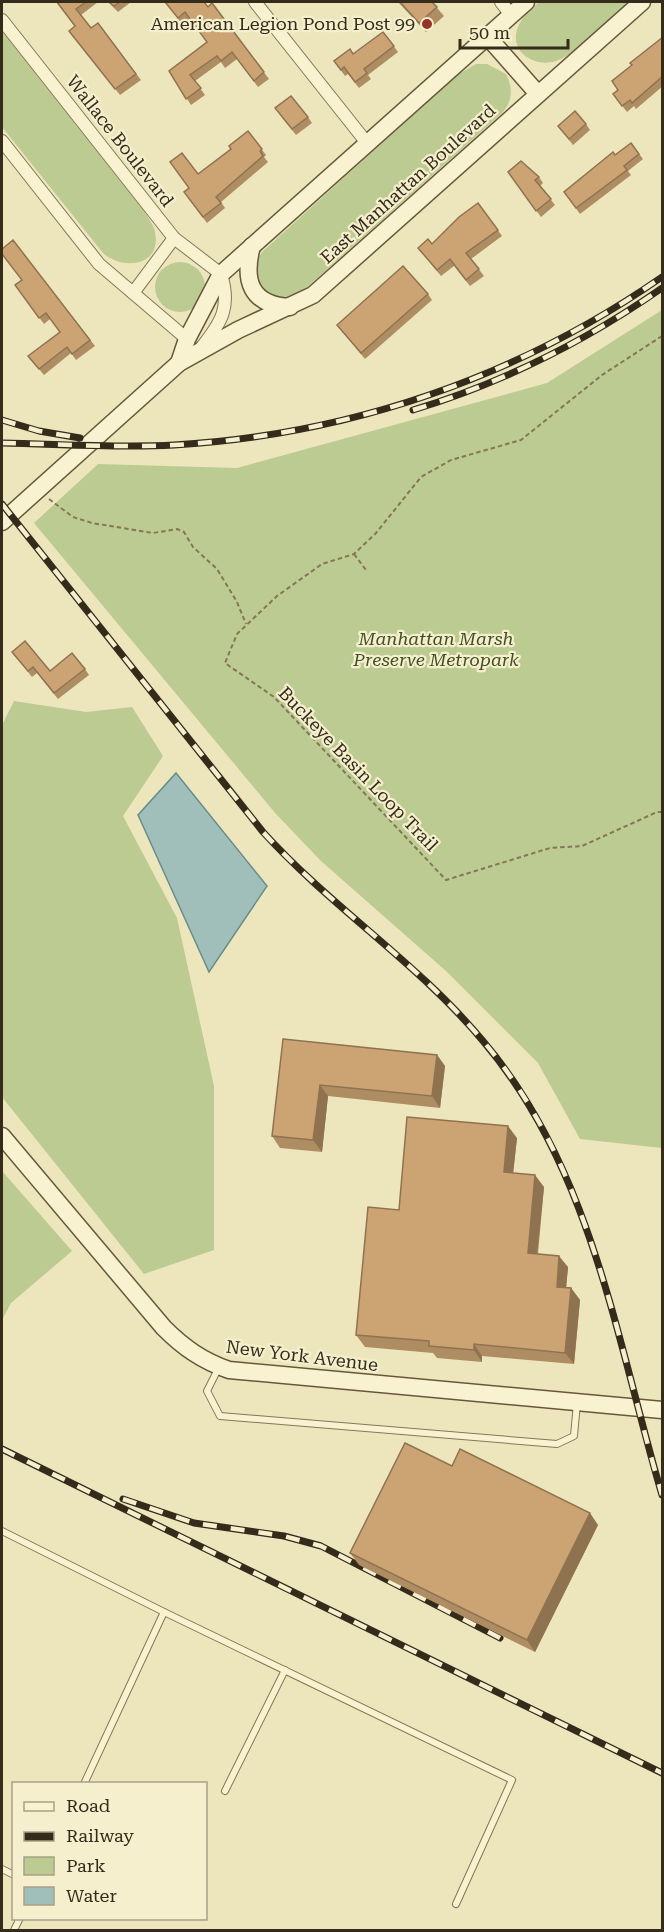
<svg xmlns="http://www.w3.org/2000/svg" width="664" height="1932" font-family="'Roboto Serif',serif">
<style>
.green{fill:#bccb92}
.water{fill:#a1bfba;stroke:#698c88;stroke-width:1.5}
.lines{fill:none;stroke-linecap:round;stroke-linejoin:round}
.lane-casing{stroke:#857656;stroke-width:8}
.street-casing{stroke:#857656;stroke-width:14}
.secondary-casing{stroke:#67573a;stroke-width:19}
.path{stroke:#857656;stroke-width:2;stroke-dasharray:4.5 3;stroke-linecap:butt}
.lane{stroke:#f9f2d0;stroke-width:6}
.street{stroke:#f9f2d0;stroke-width:12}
.secondary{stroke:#f9f2d0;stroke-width:16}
.rail-casing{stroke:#342b1b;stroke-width:7}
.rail{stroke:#f5efcd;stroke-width:4.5;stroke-dasharray:14;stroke-linecap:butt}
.wall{fill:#af8d63}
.shaded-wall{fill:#8f7350}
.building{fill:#cca473;stroke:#8f7350;stroke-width:1.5}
.poi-dot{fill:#943527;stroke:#f5efcd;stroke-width:2}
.labels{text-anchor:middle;stroke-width:4.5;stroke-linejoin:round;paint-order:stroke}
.poi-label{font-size:18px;fill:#342b1b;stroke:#f5efcd;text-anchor:end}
.street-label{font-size:18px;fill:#342b1b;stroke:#f5efcd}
.park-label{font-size:18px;font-style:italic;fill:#3f5122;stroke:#f5efcd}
</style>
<rect width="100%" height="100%" fill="#ede6bd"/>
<g class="green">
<path d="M539,2H629C610,18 579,54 556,61C535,68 508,52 518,27C522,17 531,8 539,2Z"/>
<path d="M2,31L144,211C148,218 154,225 155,232C162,266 123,271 103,253L2,127Z"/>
<path d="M476,64H487L506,74C513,88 513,101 502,113L305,289L293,297L270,298L255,282L257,261L262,252L457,75Z"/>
<circle cx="180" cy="287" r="25"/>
<path d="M662,310V1148L580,1139L538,1063L446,971L321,861L276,814L34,523L98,464L237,468L547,383Z"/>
<path d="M14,701L86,712L132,707L163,756L123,816L177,918L214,1086V1250L144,1274L2,1097V725Z"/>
<path d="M2,1171L72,1251L11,1303L2,1320Z"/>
</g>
<path class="water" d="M176,773L267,886L209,972L138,815Z"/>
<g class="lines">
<g class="lane-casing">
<g id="lane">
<path d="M219,1367L207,1391L220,1416L557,1444L574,1436L577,1403"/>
<path d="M2,1531L164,1612L84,1784"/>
<path d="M164,1612L512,1780L456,1904"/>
<path d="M225,1791L285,1670"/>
<path d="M2,1869L14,1875"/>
<path d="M14,1930L20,1918"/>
</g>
</g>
<g class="street-casing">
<g id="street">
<path d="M255,2L367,143"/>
<path d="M501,2L511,15"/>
<path d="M2,20L174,238L221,274C231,307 222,322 201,348"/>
<path d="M2,141L99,264L187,339"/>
<path d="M133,293L174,238"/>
</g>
</g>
<g class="secondary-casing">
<g id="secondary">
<path d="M487,36L538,94"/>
<path d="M252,246C243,280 250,305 290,307"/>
<path d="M179,363L187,339L221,274L526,2"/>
<path d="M2,522L179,363L238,330L313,295L642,2"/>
<path d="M2,1136L164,1328C184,1348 203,1361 229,1370L662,1410"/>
</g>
</g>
<g class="path">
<path d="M662,336L602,375L521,440L451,460L421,477L376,533L354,554L322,564L277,596L237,634L225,663L274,697L446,880L550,848L582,846L657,812H662"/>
<path d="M49,499L73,517L92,523L153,533L177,529L184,532L193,547L217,569L237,602L246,624"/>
<path d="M354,554L366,570"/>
</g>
<use href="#lane" class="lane"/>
<use href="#street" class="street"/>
<use href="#secondary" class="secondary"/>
<g class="rail-casing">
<g id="rail">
<path d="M413,410C502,383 586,341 662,288"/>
<path d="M2,420L39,431L80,438"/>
<path d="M2,443C59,444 117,448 174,445C349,435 518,377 662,277"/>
<path d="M2,504L263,832C331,907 418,963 483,1041C592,1169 616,1339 662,1495"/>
<path d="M2,1449L662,1773"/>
<path d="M123,1499L194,1523L284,1536L321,1546L500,1638"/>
</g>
</g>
<use href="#rail" class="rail"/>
</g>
<g class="wall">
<path d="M56,2H98L81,15L91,28L98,23L141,80L120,95L74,37L75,26Z"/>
<path d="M108,2H131L118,12Z"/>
<path d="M165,2L208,7L212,3L269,79L258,87L237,59L225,68L221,62L195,81L205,95L191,105L169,71L207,42L189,19L182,24Z"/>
<path d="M398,2H432L444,16L426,32Z"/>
<path d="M383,32L398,52L368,75L371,79L359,88L348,74L345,76L334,61L353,54Z"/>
<path d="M663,37V86L636,109L634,106L627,112L613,94L618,90L632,65Z"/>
<path d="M280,115L308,117L312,123L296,135Z"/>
<path d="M586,124L590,130L573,145L558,126Z"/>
<path d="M248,131L266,155L264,157L268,162L221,202L225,208L207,223L188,198L189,188L198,174L231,149Z"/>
<path d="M631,143L643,159L628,171L631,175L580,214L564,192Z"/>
<path d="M508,172L539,177L543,183L540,186L555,205L541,217Z"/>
<path d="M478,203L502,236L471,259L484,276L470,286L454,266L441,276L418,248L432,244Z"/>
<path d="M13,240L95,346L76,360L71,353L44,375L28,356L60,332L50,319L44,324L15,285L21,280Z"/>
<path d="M428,294L432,300L365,359L337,325Z"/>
<path d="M12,652L50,671L85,669L89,675L58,699L37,673L32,677Z"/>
<path d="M283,1039L437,1055L445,1066L440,1108L328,1096L322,1152L280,1148L272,1136Z"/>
<path d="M517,1138L513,1173L544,1187L538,1254L568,1267L566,1288H571L580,1300L574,1364L482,1356V1362L437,1358L433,1353L365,1347L356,1335L399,1210Z"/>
<path d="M452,1466L598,1525L535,1652L359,1565L350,1553Z"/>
</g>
<g class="shaded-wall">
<path d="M437,1055L445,1066L440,1108L432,1096Z"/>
<path d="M320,1085L328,1096L322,1152L313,1140Z"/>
<path d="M508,1126L517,1138L512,1184L504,1172Z"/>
<path d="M535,1175L544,1187L536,1265L528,1253Z"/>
<path d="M559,1256L568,1267L565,1299L557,1287Z"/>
<path d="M571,1288L580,1300L574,1364L565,1353Z"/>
<path d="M474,1344L482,1356V1362L474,1350Z"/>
<path d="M590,1513L598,1525L535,1652L527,1640Z"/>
</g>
<g class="building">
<path d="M57,2H86L76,9L91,28L98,23L136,74L115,89L69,31L75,26Z"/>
<path d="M109,2H120L114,6Z"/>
<path d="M165,2H204L208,7L212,3L264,72L254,81L232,52L221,61L217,56L190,75L201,88L186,99L169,71L207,42L185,12L178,18Z"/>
<path d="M400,2H432L437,7L419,23Z"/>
<path d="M383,32L394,46L364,69L367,73L355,82L344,67L341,70L334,61L350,49L353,54Z"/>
<path d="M663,37V76L632,103L630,100L622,106L613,94L618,90L612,81L632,65L630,63Z"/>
<path d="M291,96L308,117L292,129L275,108Z"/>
<path d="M575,111L586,124L569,139L558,126Z"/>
<path d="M248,131L262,149L260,151L263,156L216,197L221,203L203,217L184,192L189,188L170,162L182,153L198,174L231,149L229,146Z"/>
<path d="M631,143L639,154L624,166L627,170L576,208L564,192L613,152L615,155Z"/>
<path d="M521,161L539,177L535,180L551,199L536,211L508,172Z"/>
<path d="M478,203L498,230L466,253L479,269L466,280L450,259L437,270L418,248L428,239L432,244L459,217Z"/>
<path d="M13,240L90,340L72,354L67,347L39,369L28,356L60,332L46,313L39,318L15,285L22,280L2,254V249Z"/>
<path d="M403,266L428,294L361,353L337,325Z"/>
<path d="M25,641L50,671L72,653L85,669L54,693L33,667L28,671L12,652Z"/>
<path d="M283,1039L437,1055L432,1096L320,1085L313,1140L272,1136Z"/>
<path d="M407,1117L508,1126L504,1172L535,1175L528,1253L559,1256L557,1287L571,1288L565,1353L474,1344V1350L429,1346V1341L356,1335L368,1207L399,1210Z"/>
<path d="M405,1443L452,1466L460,1449L590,1513L527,1640L350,1553Z"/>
</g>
<circle class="poi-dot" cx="427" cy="24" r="6"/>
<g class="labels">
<g class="poi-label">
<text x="415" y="30">American Legion Pond Post 99</text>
</g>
<g class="street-label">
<text transform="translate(120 141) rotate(52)" y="6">Wallace Boulevard</text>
<text transform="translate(408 184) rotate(-42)" y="6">East Manhattan Boulevard</text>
<text transform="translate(358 769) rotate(46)" y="6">Buckeye Basin Loop Trail</text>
<text transform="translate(302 1356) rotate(7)" y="6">New York Avenue</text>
</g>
<g class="park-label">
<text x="436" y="645">Manhattan Marsh<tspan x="436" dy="21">Preserve Metropark</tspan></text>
</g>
</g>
<rect width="664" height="1932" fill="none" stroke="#342b1b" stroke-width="6"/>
<rect x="12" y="1782" width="195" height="138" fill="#f5efcd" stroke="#a8a186" stroke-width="1.5"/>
<rect x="24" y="1802" width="30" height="9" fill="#f9f2d0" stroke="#a8a186" stroke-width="1.5"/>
<text x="66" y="1812" font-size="18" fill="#342b1b">Road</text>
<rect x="24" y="1832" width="30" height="9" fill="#342b1b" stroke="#a8a186" stroke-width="1.5"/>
<text x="66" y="1842" font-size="18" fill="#342b1b">Railway</text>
<rect x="24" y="1857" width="30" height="18" fill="#bccb92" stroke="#a8a186" stroke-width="1.5"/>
<text x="66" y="1872" font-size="18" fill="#342b1b">Park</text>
<rect x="24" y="1887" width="30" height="18" fill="#a1bfba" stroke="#a8a186" stroke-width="1.5"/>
<text x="66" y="1902" font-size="18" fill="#342b1b">Water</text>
<path d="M460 39v9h108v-9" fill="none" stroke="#342b1b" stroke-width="3"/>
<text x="469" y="39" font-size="18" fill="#342b1b" stroke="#f5efcd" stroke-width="4.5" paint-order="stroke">50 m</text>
</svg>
